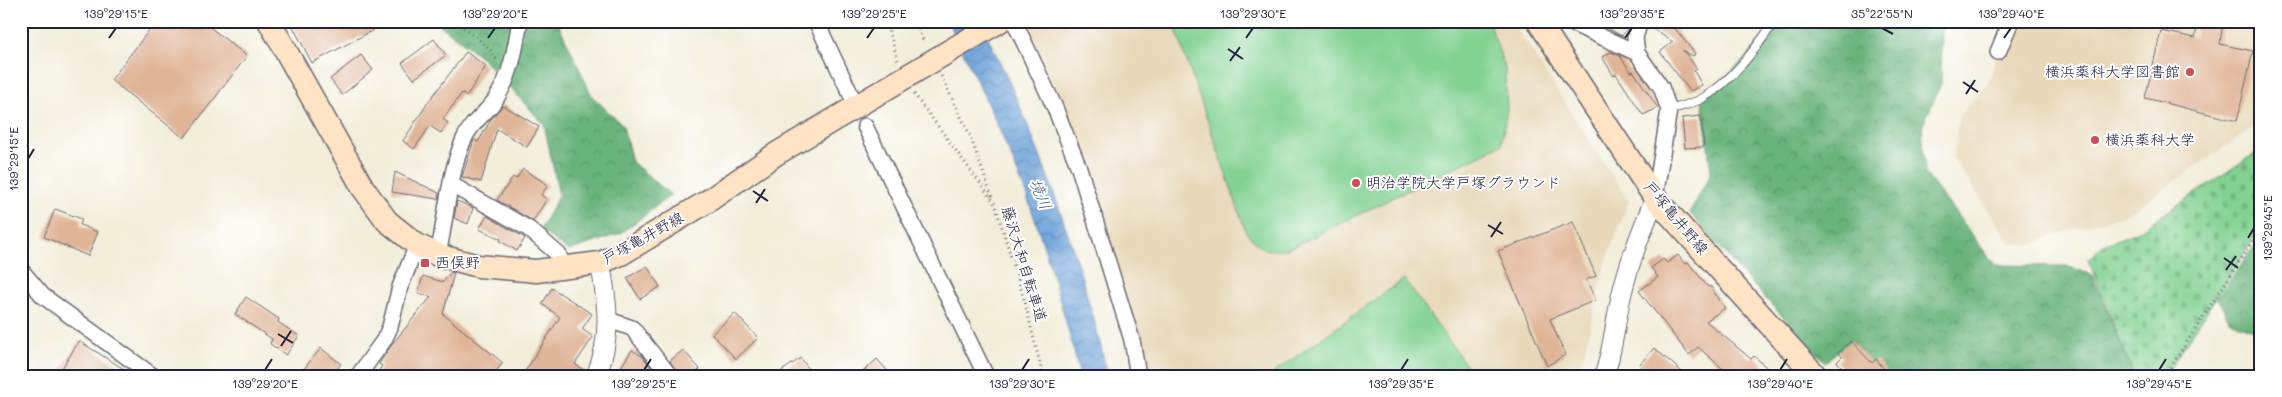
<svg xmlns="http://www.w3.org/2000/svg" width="2282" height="397" font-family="Mali,'Klee One',sans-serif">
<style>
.built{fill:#e8d9ba}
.forest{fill:url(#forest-crowns);stroke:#466b5c}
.cemetery{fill:url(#cemetery-stones);stroke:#527a66}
.pitch{fill:#82d292;stroke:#527a66}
.water{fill:url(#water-waves);stroke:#46618a}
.building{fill:#e0b597}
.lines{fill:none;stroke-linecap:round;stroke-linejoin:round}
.service-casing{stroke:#6b6973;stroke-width:10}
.minor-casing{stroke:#6b6973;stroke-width:18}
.tertiary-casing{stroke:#6b6973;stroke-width:21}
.secondary-casing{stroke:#6b6973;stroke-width:25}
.path{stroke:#6b6973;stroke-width:3;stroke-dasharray:1 4;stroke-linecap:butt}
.service{stroke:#fff;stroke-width:8}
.minor{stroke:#fff;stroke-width:15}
.tertiary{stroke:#fff;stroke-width:19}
.secondary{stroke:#fee4c5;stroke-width:22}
.ticks{fill:none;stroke:#22223b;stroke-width:2}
.poi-dot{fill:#d1495b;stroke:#fff;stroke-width:2}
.labels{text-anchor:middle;stroke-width:4;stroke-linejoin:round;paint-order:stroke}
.poi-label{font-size:15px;fill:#22223b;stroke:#fff;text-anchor:start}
.street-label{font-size:15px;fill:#22223b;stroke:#fff}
.water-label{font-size:16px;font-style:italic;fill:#435b82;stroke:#fff}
.neatline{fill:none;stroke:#22223b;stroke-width:2}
.ticks-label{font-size:12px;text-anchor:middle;fill:#22223b}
</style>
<defs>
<pattern id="forest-crowns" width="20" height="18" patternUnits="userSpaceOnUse" patternTransform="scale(1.25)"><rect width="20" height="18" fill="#69b47c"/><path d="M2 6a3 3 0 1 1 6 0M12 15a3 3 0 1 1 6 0" fill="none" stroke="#569267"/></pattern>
<pattern id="cemetery-stones" width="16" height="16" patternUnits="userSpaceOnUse" patternTransform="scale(1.25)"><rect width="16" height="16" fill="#82d292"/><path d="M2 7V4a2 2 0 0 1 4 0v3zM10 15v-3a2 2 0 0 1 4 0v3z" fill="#70b47f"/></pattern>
<pattern id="water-waves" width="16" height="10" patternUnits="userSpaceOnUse" patternTransform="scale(1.25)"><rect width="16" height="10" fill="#6ba0d8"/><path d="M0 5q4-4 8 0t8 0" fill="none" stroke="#5882b0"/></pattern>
</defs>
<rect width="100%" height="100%" fill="#fff"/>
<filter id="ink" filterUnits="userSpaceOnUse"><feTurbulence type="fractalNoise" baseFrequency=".02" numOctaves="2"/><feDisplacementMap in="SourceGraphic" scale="10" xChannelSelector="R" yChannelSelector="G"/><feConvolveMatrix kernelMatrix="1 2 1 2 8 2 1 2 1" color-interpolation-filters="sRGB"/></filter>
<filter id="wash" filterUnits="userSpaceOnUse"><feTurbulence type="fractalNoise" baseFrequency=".0096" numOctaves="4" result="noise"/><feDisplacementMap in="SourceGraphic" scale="20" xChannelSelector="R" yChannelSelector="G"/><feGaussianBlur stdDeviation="1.12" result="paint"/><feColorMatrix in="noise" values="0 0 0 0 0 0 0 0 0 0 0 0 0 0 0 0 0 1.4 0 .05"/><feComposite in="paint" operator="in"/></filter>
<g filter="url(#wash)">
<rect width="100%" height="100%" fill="#f2eeda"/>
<g class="built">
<path d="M1037,21H1512L1629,201L1604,267L1583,359L1574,376H1146L1090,165L1027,27Z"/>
<path d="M2014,21H2261V122L2127,214L2051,236L2034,244H2011L1953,158L1959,116L1989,81L1998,52Z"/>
</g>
<g class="forest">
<path d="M435,21H557L592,96L623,126L632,162L671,195L621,233L569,251L540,230L559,195L544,124L481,57Z"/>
<path d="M1775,21H1942L1941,84L1922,127L1925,173L1995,265L2067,266L2092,275L2134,376H2039L2036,373L2029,376H1882L1851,340L1825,362L1741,272L1690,213L1711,173L1702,99L1748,56Z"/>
<path d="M2261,237V334L2229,320L2217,298Z"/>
</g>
<path class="cemetery" d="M2261,149V228L2165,376H2134L2088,259L2103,245L2139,231Z"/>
<g class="pitch">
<path d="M1173,21H1489L1505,69L1507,110L1501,145L1288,249C1266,253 1260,249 1246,232Z"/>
<path d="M1404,279L1474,376H1269Z"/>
</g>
<path class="water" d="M948,21H980C1036,131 1080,256 1108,376H1080C1066,319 1050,263 1031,208C1008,144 978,83 948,21Z"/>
<g id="blocks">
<g class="building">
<path d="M156,21H202L247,56L184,138L111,80Z"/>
<path d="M290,21H390L312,63Z"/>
<path d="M1595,21H1618L1628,28L1622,36Z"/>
<path d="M1649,21H1669L1695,54L1693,56L1683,50L1697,69L1694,71L1702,85L1690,91L1660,52L1673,42L1648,26Z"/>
<path d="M2198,21H2223L2220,44L2253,51L2237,121L2145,98L2161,31L2195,38Z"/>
<path d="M434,39L446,55L414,79L402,63Z"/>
<path d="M466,52L486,66L466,97L462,93L443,119L448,123L441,133L430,126L414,149L403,141L429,101Z"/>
<path d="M1611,52L1620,56L1631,72L1633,71L1658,108L1643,115L1616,74L1614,76L1602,57Z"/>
<path d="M361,55L373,70L342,95L330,79Z"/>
<path d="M503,105L539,127L527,147L497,129L481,182L462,177L474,140L478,142L492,118Z"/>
<path d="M1701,116L1704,147L1685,148L1682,118Z"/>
<path d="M523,169L548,185L541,195L547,199L533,221L497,200L513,177L516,179Z"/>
<path d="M395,172L439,193L438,199L392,192Z"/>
<path d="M457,201L473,208L468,224L454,218Z"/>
<path d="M55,209L82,219L80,225L98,232L88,256L44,237Z"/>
<path d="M487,216L525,238L517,251L500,241L501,239L479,229Z"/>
<path d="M1573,222L1596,276L1586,280L1596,300L1550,319L1565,355L1547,366L1498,251Z"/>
<path d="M1678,255L1685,264L1688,262L1708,287L1710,286L1725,308L1706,321L1751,359L1754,356L1767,368L1760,376H1731L1698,347L1689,355L1639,291L1658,277L1651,268L1663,259L1667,263Z"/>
<path d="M647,266L660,287L640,299L627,278Z"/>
<path d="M451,272L454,273L443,314L503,363L492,376H375L382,366L379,364L393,343L431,297L418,293L423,276L443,282Z"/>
<path d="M552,288L592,314L582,329L593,337L575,364L586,372L585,376H522L560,317L542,304Z"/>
<path d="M246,297L279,319L278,322L299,336L286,355L270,344L272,339L235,314Z"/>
<path d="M735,313L758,338L736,359L712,334Z"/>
<path d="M79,341L135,376H57Z"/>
<path d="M1851,341L1872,363L1876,359L1890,376H1851L1837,362L1842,357L1838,353Z"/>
<path d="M321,348L341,364L331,376H298Z"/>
<path d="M1654,348L1687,376H1652L1639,365Z"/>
<path d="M632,350L642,356L658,376H615Z"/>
<path d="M683,350L700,369L692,376H679L670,361Z"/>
<path d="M801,358L813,376H774Z"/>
<path d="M877,359L892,376H858Z"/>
</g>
</g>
</g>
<g filter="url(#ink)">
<use href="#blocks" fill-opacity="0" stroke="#6b6973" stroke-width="1"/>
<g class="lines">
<g class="service-casing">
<path id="service" d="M1669,110C1679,107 1692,104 1701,99C1731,83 1756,48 1775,21"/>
</g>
<g class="minor-casing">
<g id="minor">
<path d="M816,21L851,95"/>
<path d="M1014,21L1055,108L1079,168L1132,340L1138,376"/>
<path d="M1567,21L1637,53L1661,87L1669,110L1655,198"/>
<path d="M1998,52L2011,21"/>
<path d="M1637,53L1635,38L1640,21"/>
<path d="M865,126L986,376"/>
<path d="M452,185L529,229L559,255L564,269"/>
<path d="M438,255C446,218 449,173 464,139C473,119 488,113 497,97C512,73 515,49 520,21"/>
<path d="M21,270L43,296L153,376"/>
<path d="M609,320L632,328L670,376"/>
<path d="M358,376L384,340L390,327L400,287L417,245"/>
</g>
</g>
<g class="tertiary-casing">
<g id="tertiary">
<path d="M596,376C612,338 608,303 600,263"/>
<path d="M1604,376C1613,350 1615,323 1621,297C1629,262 1642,230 1655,198"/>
</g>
</g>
<g class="secondary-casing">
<g id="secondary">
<path d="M269,21L363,188L387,221L417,245L438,255L478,266L536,271L600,263L621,254L708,201L776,154L1000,21"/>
<path d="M1538,21L1655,198L1816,376"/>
</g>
</g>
<g class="path">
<path d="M456,21L489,48L497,60"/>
<path d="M886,21L898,61"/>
<path d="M913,21L925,43"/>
<path d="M941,76L969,133L992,197"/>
<path d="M914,94L994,202L1024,299L1043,376"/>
<path d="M2165,376L2261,228"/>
</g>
<use href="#service" class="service"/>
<use href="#minor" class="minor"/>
<use href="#tertiary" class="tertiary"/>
<use href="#secondary" class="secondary"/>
</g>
</g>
<path class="ticks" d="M1882,28L1893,34M109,38L116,28M488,38L495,28M867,38L874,28M1246,38L1253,28M1625,38L1632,28M2004,38L2011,28M1228,49L1243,59M1230,61L1240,47M1963,82L1978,92M1966,94L1975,80M28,159L34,149M753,191L768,201M756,203L765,189M1488,225L1503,234M1491,237L1501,222M2248,238L2254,228M2224,258L2238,268M2226,270L2236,256M278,334L293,343M281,346L291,331M265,370L272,359M644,370L651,359M1022,370L1029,359M1401,370L1408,359M1780,370L1787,359M2159,370L2166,359"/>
<g class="poi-dot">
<circle cx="2190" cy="72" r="5"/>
<circle cx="2095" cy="140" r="5"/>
<circle cx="1356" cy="183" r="5"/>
<rect x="420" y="258" width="10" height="10" rx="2.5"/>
</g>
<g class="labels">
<g class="poi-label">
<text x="2180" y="77" text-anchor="end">横浜薬科大学図書館</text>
<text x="2105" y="145">横浜薬科大学</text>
<text x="1366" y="188">明治学院大学戸塚グラウンド</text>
<text x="435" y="268">西俣野</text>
</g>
<g class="street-label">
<text transform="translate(1676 218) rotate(50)" y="5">戸塚亀井野線</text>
<text transform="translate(643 238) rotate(-29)" y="5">戸塚亀井野線</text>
<text transform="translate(1024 264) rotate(73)" y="5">藤沢大和自転車道</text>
</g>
<g class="water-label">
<text transform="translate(1041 194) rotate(68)" y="6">境川</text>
</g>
</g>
<rect width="2282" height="397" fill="none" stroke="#fff" stroke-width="55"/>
<rect x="28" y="28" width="2226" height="342" class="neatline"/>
<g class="ticks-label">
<text x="116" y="18">139°29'15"E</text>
<text x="495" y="18">139°29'20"E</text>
<text x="874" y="18">139°29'25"E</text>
<text x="1253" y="18">139°29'30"E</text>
<text x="1632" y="18">139°29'35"E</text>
<text x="1882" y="18">35°22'55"N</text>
<text x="2011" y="18">139°29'40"E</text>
<text transform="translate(14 159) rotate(-90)" y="4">139°29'15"E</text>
<text transform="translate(2268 228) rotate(-90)" y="4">139°29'45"E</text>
<text x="265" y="388">139°29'20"E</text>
<text x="644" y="388">139°29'25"E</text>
<text x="1022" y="388">139°29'30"E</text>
<text x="1401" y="388">139°29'35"E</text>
<text x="1780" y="388">139°29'40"E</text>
<text x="2159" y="388">139°29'45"E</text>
</g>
</svg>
